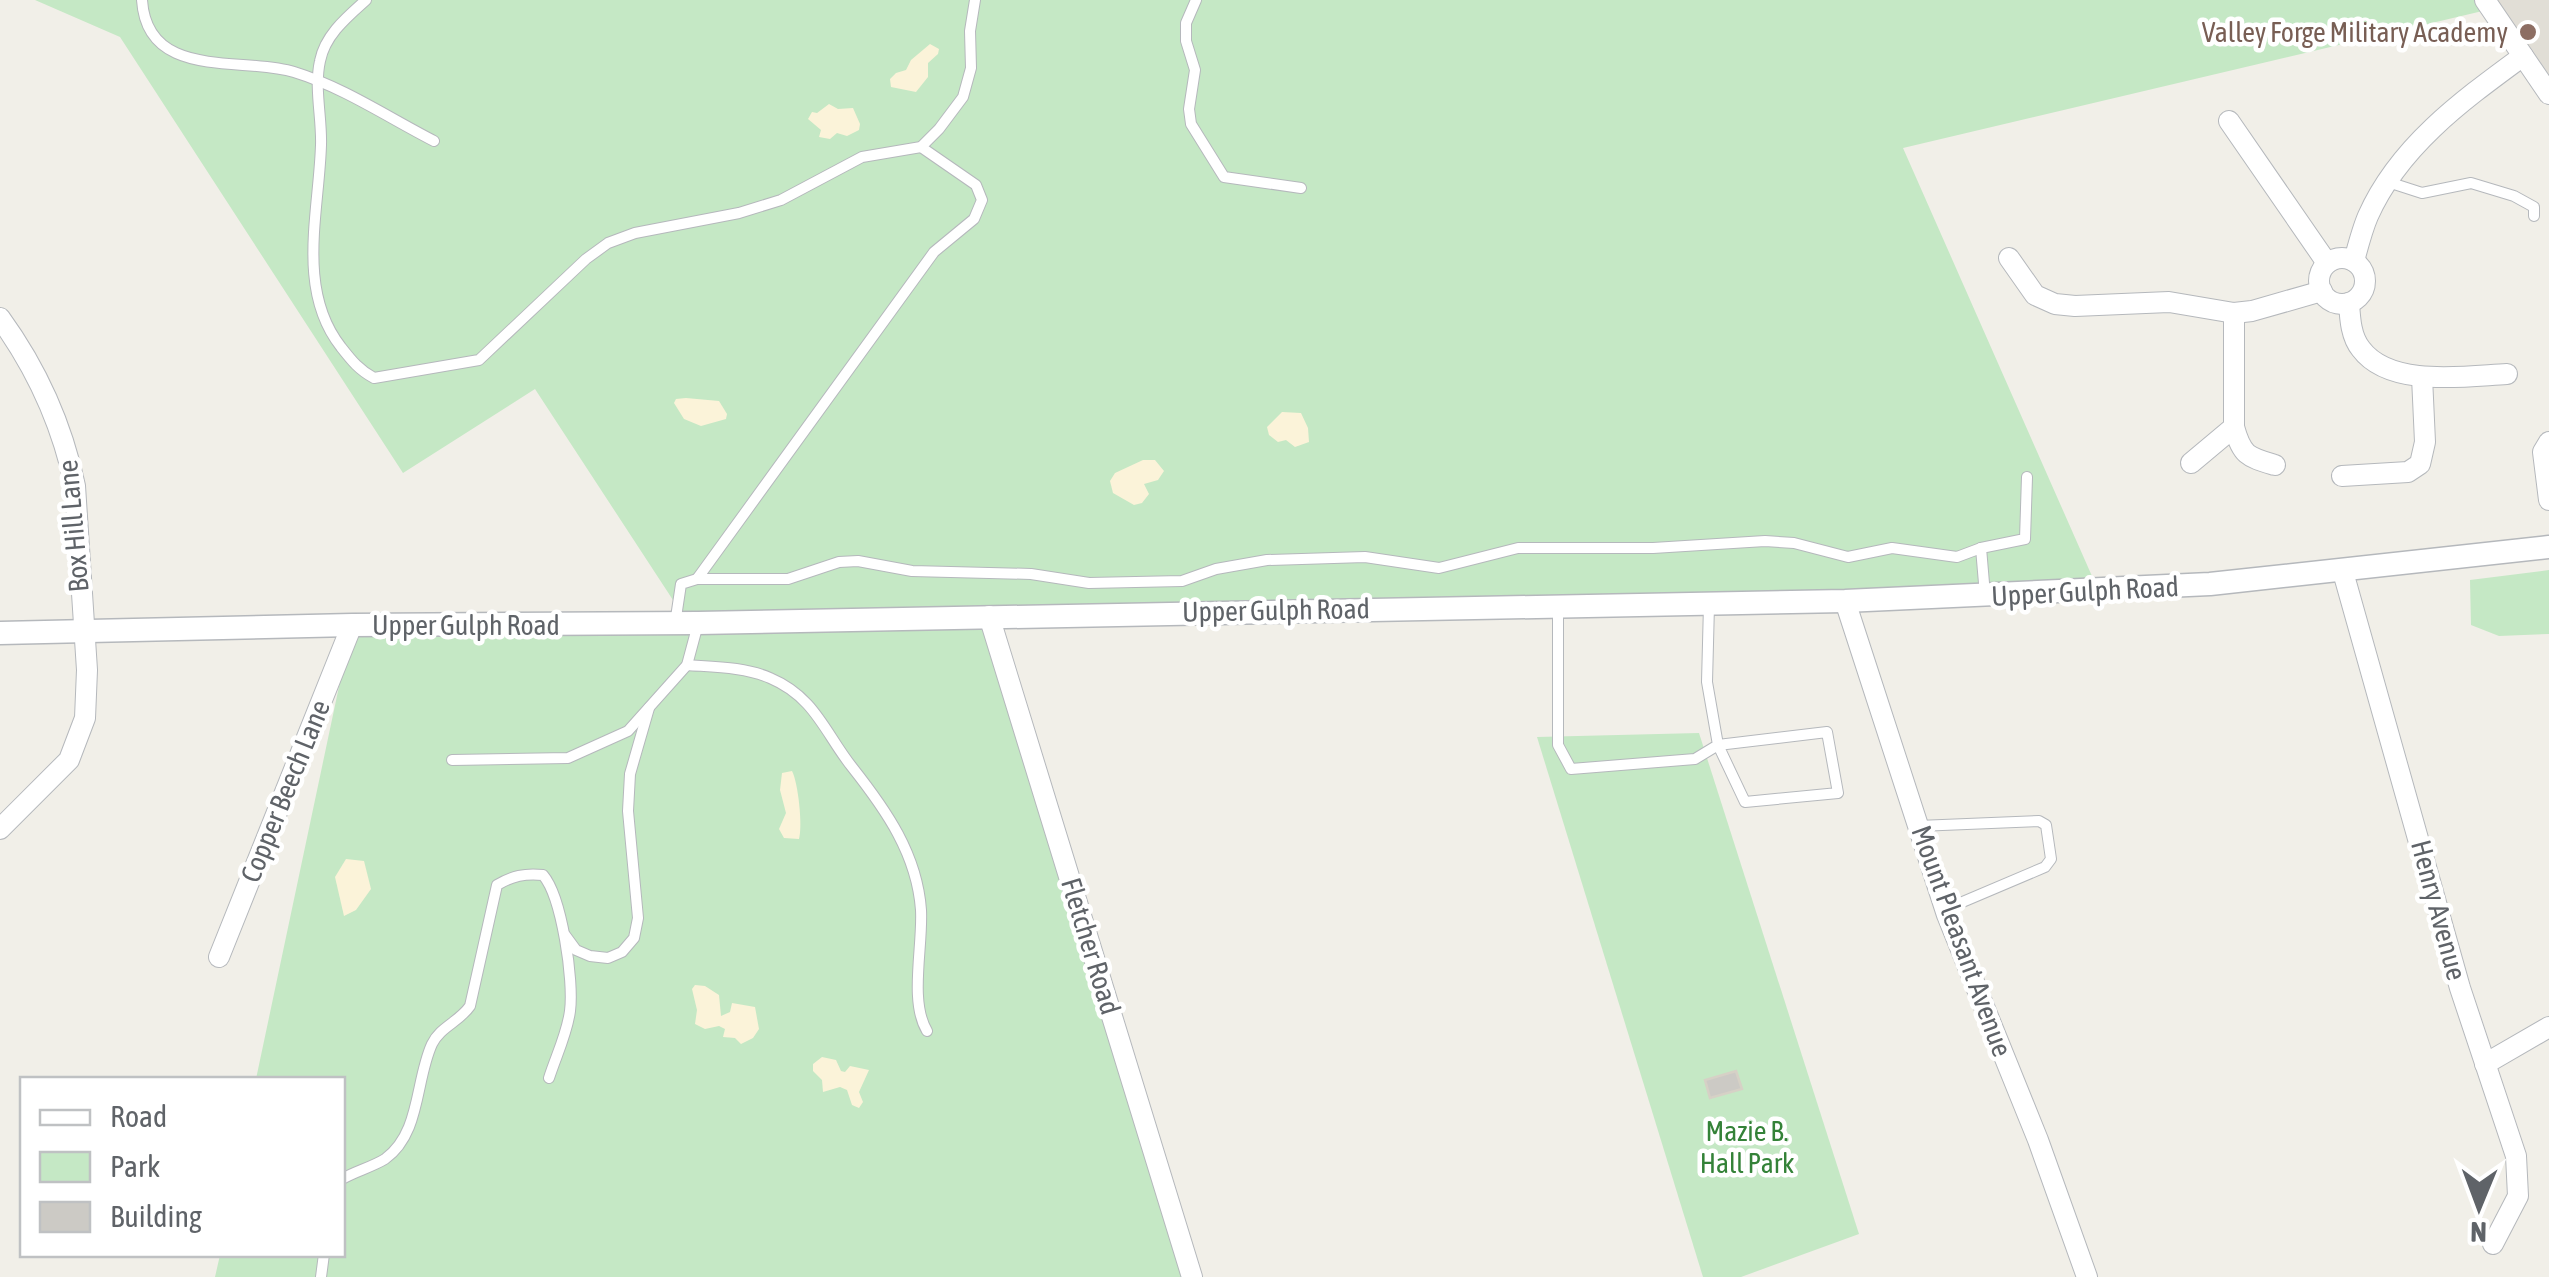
<svg xmlns="http://www.w3.org/2000/svg" width="2549" height="1277" font-family="'Asap Condensed',sans-serif">
<style>
.education{fill:#e1ded6}
.green{fill:#c5e8c5}
.sand{fill:#fbf3d9}
.building{fill:#cccac5;stroke:#d6d1c6;stroke-width:2.5}
.lines{fill:none;stroke-linecap:round;stroke-linejoin:round}
.service-casing{stroke:#b5b8bc;stroke-width:12}
.minor-casing{stroke:#b5b8bc;stroke-width:22}
.tertiary-casing{stroke:#b5b8bc;stroke-width:25}
.service{stroke:#fff;stroke-width:10}
.minor{stroke:#fff;stroke-width:20}
.tertiary{stroke:#fff;stroke-width:22}
.education-dot{fill:#8d6e63;stroke:#fff;stroke-width:4}
.labels{text-anchor:middle;stroke-width:9;stroke-linejoin:round;paint-order:stroke}
.education-label{font-size:28px;fill:#785e54;stroke:#fff;text-anchor:end}
.street-label{font-size:28px;fill:#5f6368;stroke:#fff}
.park-label{font-size:28px;fill:#348238;stroke:#fff}
</style>
<rect width="100%" height="100%" fill="#f1efe8"/>
<path class="education" d="M2485,0H2549V94Z"/>
<g class="green">
<path d="M35,0H2485L2491,9L1903,148L2099,592L990,616L1192,1277H215L220,1255L342,1254V1080L256,1079L352,625L688,623L535,389L403,473L120,37Z"/>
<path d="M2549,570V634L2499,636L2471,625L2470,580Z"/>
<path d="M1699,733L1859,1234L1741,1277H1703L1537,737Z"/>
</g>
<g class="sand">
<path d="M930,44L939,49L938,54L928,63V77L916,92L891,87L890,79L896,73L906,70L911,60Z"/>
<path d="M829,104L838,109L853,108L860,124L859,130L847,136L837,133L830,139L819,137L821,130L808,119L812,112L817,113Z"/>
<path d="M686,398L719,401L727,414L726,419L701,426L684,419L674,403L676,399Z"/>
<path d="M1282,412L1301,413L1308,428L1309,442L1295,447L1286,440L1278,442L1269,435L1267,427Z"/>
<path d="M1143,460H1155L1164,471L1158,480L1144,484L1149,494L1142,503L1134,505L1113,493L1110,481L1115,473Z"/>
<path d="M792,771C798,782 803,826 799,839L784,838L779,829L786,813L780,790L782,773Z"/>
<path d="M346,859L364,861L371,889L356,910L344,916L335,877Z"/>
<path d="M695,985L705,986L719,995L721,1016L730,1012L732,1003L755,1007L759,1029L753,1038L741,1044L735,1038L723,1037L725,1029L719,1026L705,1029L695,1024L697,1010L692,989Z"/>
<path d="M822,1057L836,1060L841,1071L845,1072L850,1066L869,1070L859,1092L863,1102L859,1108L852,1105L847,1090L840,1087L823,1092L822,1080L813,1071V1064Z"/>
</g>
<path class="building" d="M1736,1071L1742,1089L1710,1098L1705,1080Z"/>
<g class="lines">
<g class="service-casing">
<g id="service">
<path d="M142,0C147,81 242,56 294,72C343,87 389,118 434,141"/>
<path d="M366,0C347,17 325,35 320,61C314,88 322,118 321,145C319,212 296,290 341,347C352,361 359,370 374,378L479,360L586,259L608,243L635,233L739,213L781,200L862,157L921,147L939,129L963,97L971,68L970,31L975,0"/>
<path d="M1196,0L1186,23V41L1195,70L1189,109L1191,124L1224,177L1301,188"/>
<path d="M2388,182L2422,193L2471,183L2514,196L2534,207V216"/>
<path d="M697,579L934,252L974,219L982,200L976,185L921,147"/>
<path d="M1985,595L1981,548L2025,539L2027,477"/>
<path d="M1558,606V745L1571,769L1695,759L1718,745L1827,732L1838,793L1745,802L1718,745L1707,682L1709,605"/>
<path d="M675,624L681,584L697,579H788L839,562L858,561L912,571L1031,574L1089,583L1182,581L1216,569L1267,560L1365,557L1439,568L1518,548H1653L1765,541L1794,543L1848,557L1892,548L1957,557L1981,548"/>
<path d="M687,665C714,667 745,667 770,678C815,697 825,733 852,767C886,810 917,854 921,910C923,947 909,1001 927,1031"/>
<path d="M452,760L568,758L628,731L687,665L698,624"/>
<path d="M1918,826L2039,821L2046,825L2051,859L2045,867L1946,909"/>
<path d="M565,935L576,950L590,956L608,958L622,952L634,938L638,918L628,811L630,774L649,708"/>
<path d="M342,1179C356,1171 372,1167 385,1159C421,1133 415,1081 432,1044C440,1027 459,1022 470,1006L497,885C512,876 525,873 543,875C562,897 574,981 570,1011C567,1034 556,1056 549,1078"/>
<path d="M321,1277L324,1254"/>
</g>
</g>
<g class="minor-casing">
<g id="minor">
<path d="M2485,0L2549,94"/>
<path d="M2229,121L2327,263"/>
<path d="M2009,258L2035,295L2055,304L2075,306L2169,302L2234,313L2252,311L2322,291"/>
<circle cx="2342" cy="281" r="23"/>
<path d="M2354,261C2358,246 2362,230 2368,216C2399,146 2463,100 2523,56"/>
<path d="M2349,303C2350,319 2351,337 2361,349C2390,388 2466,376 2507,374"/>
<path d="M2234,313V427C2242,456 2248,457 2275,465"/>
<path d="M0,318C37,369 62,424 75,486L87,670L85,718L69,760L0,829"/>
<path d="M2549,442L2543,452L2549,500"/>
<path d="M2191,463L2234,427"/>
<path d="M2342,476L2408,472L2420,464L2425,442L2422,377"/>
<path d="M2343,572L2460,988L2516,1156L2518,1196L2493,1244"/>
<path d="M1845,601L1947,915L2038,1140L2087,1277"/>
<path d="M989,616L1192,1277"/>
<path d="M219,957L352,625"/>
<path d="M2485,1064L2549,1027"/>
</g>
</g>
<g class="tertiary-casing">
<path id="tertiary" d="M0,633L352,625L698,623L1845,601L2210,584L2549,547"/>
</g>
<use href="#service" class="service"/>
<use href="#minor" class="minor"/>
<use href="#tertiary" class="tertiary"/>
</g>
<circle class="education-dot" cx="2528" cy="32" r="10"/>
<g class="labels">
<g class="education-label">
<text x="2508" y="42">Valley Forge Military Academy</text>
</g>
<g class="street-label">
<text transform="translate(73 526) rotate(-95)" y="10">Box Hill Lane</text>
<text transform="translate(2085 591) rotate(-3)" y="10">Upper Gulph Road</text>
<text transform="translate(1276 610) rotate(-1)" y="10">Upper Gulph Road</text>
<text x="466" y="635">Upper Gulph Road</text>
<text transform="translate(285 791) rotate(-68)" y="10">Copper Beech Lane</text>
<text transform="translate(2439 910) rotate(75)" y="10">Henry Avenue</text>
<text transform="translate(1962 941) rotate(70)" y="10">Mount Pleasant Avenue</text>
<text transform="translate(1091 946) rotate(73)" y="10">Fletcher Road</text>
</g>
<g class="park-label">
<text x="1747" y="1141">Mazie B.<tspan x="1747" dy="32">Hall Park</tspan></text>
</g>
</g>
<rect x="20" y="1077" width="325" height="180" fill="#ffffff" stroke="#bfc1c3" stroke-width="2.5"/>
<rect x="40" y="1110" width="50" height="15" fill="#ffffff" stroke="#bfc1c3" stroke-width="2.5"/>
<text x="110" y="1127" font-size="30" fill="#5f6368">Road</text>
<rect x="40" y="1152" width="50" height="30" fill="#c5e8c5" stroke="#bfc1c3" stroke-width="2.5"/>
<text x="110" y="1177" font-size="30" fill="#5f6368">Park</text>
<rect x="40" y="1202" width="50" height="30" fill="#cccac5" stroke="#bfc1c3" stroke-width="2.5"/>
<text x="110" y="1227" font-size="30" fill="#5f6368">Building</text>
<g transform="translate(2479 1207) rotate(181)" stroke="#ffffff" stroke-width="8" paint-order="stroke">
<path d="M0-8L18 38L0 25L-18 38Z" fill="#5f6368"/>
<text y="-15" font-size="28" font-weight="bold" text-anchor="middle" fill="#5f6368">N</text>
</g>
</svg>
